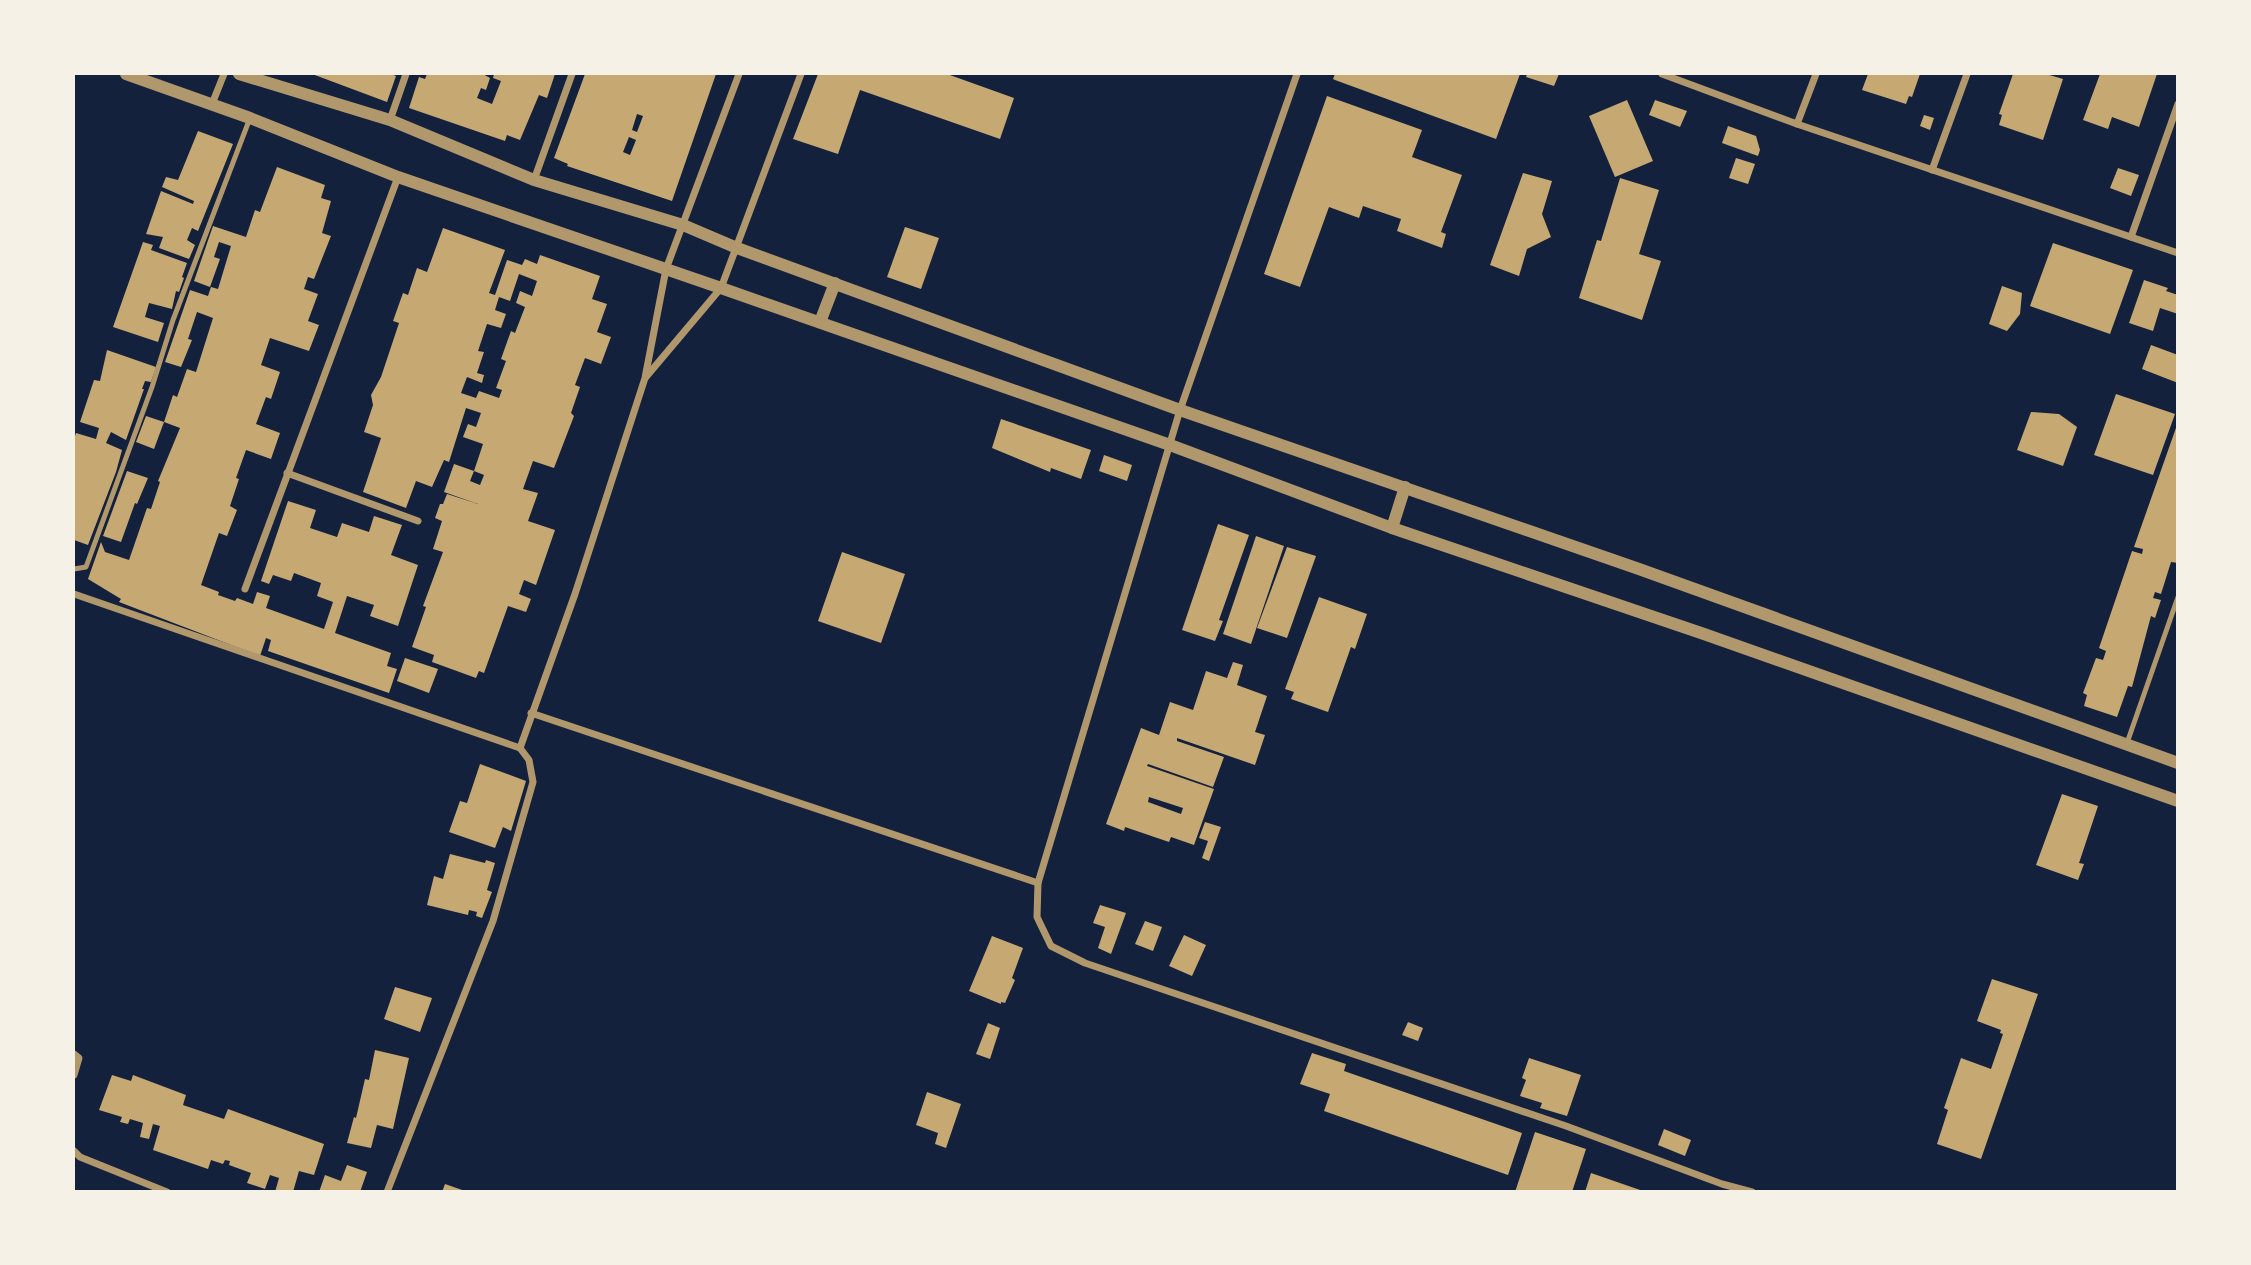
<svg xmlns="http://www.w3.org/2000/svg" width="2251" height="1265" font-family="Montserrat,sans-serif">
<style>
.building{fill:#c6a872;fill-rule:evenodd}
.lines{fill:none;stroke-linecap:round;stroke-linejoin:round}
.service{stroke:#b1986c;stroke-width:5}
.minor{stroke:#b1986c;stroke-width:7}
.tertiary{stroke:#b1986c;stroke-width:12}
</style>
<rect width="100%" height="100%" fill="#14213d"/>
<g class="building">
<path d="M312,74H391L396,76L387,102Z"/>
<path d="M427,74H483L490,78L486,90L481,88L477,98L492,104L501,81L493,78L494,74H555L547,98L539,95L520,140L507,135L505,141L409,108L419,77L425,79Z"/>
<path d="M585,74H716L672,201L567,166L568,164L554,158ZM637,114L643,116L637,132L632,130ZM629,137L636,140L630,155L623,152Z"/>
<path d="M818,74H947L1014,98L1000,139L860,90L838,154L793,139Z"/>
<path d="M1335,74H1520L1496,139L1335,80L1333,79Z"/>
<path d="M1527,74H1559L1554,86L1526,77Z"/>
<path d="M1868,74H1920L1912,97L1909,96L1906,104L1862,90Z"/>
<path d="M2013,74H2046L2063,79L2043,140L1999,125L2002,115L1999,114Z"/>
<path d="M2100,74H2157L2139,127L2112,117L2108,129L2083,120Z"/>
<path d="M1327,96L1422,130L1412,157L1462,175L1441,232L1446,234L1442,248L1397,231L1401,219L1363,206L1359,218L1329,207L1300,287L1264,274Z"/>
<path d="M1627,100L1653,161L1615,177L1589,116Z"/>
<path d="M1655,100L1687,111L1680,127L1649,115Z"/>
<path d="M1924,115L1934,118L1930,130L1920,126Z"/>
<path d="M1728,126L1756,136L1760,150L1758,156L1722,143Z"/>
<path d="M198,131L233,144L198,231L192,228L187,240L195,245L189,259L159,248L163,237L146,234L161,191L193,204L194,201L162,187L166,177L178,180Z"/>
<path d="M1736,158L1755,164L1748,184L1729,178Z"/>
<path d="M277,167L325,185L321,198L331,201L322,233L331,236L314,279L308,277L304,289L318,294L308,321L319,325L309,351L270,338L261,365L280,372L271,399L266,397L256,424L280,433L271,459L246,450L236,478L239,479L230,506L237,510L227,536L219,533L201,585L219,592L218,595L235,601L237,598L253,604L257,592L270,596L266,608L324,629L333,602L317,596L321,583L294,573L291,581L273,575L269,584L261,581L288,501L316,510L310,528L337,537L342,523L369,532L374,516L402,525L391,555L418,565L398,626L370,616L374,605L347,596L335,633L391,653L387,666L397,669L389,693L268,651L271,640L266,638L260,656L119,602L121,599L88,579L101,542L105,552L129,560L147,508L151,509L160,482L158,481L180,428L164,422L173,395L177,397L187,369L196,372L213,318L197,312L188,339L192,340L181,367L165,362L190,290L208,296L211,287L218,289L231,246L219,242L214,257L220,259L210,287L194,281L213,226L246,237L255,210L260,212Z"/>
<path d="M2118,168L2139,175L2131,196L2110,188Z"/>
<path d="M1523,173L1552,181L1542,214L1551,237L1527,249L1519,276L1490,265Z"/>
<path d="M1620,178L1659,190L1639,254L1661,261L1642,320L1579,298L1597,240L1601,241Z"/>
<path d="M905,227L939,238L921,289L887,277Z"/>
<path d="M443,228L505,250L489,293L495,295L507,260L522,265L525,259L537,264L540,255L600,276L592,299L607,304L597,332L611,337L601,364L585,358L575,385L580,387L571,413L574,416L554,468L533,461L523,489L538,493L528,521L555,530L536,585L524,580L519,594L531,599L526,612L508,606L484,673L479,671L476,678L432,662L434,655L412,647L426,607L423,606L443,552L433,549L442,521L435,518L440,504H443L447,494L478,504L444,492L454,464L474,471L470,481L480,485L484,475L474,471L483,444L463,437L468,424L476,427L481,413L466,408L449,462L444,460L432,487L416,481L406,508L363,492L381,438L364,432L373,405L371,395L381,377L399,323L393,321L403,293L408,295L417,268L427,272ZM519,274L537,281L532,296L520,291L516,303L525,307L515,333L511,331L501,359L506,361L496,388L502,390L499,398L479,391L476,398L461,393L467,377L482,383L484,375L477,373L484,352L478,351L487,324L501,328L506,314L495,310L499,297L510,301Z"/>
<path d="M143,242L153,245L151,250L187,263L182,277L184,278L179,292L176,291L172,309L149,303L145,317L164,323L158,342L113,327Z"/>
<path d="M2053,243L2133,270L2110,334L2030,306Z"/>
<path d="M2144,280L2168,288L2166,291L2178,295V314L2160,308L2153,331L2129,323Z"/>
<path d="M2002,286L2022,293L2020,314L2007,331L1989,324Z"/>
<path d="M2151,345L2178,355V383L2142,369Z"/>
<path d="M107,350L156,367L151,382L145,381L142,389H144L126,440L111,432L106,443L122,450L116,472L88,545L74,540V439L76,433L96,439L99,428L80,422L94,380L100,381Z"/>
<path d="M2116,394L2175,414L2153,475L2094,455Z"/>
<path d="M2031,412L2059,414L2077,427L2063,466L2017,450Z"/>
<path d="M146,416L164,422L154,449L136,442Z"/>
<path d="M1001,419L1091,450L1081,479L1051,468L1050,472L992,448Z"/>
<path d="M2177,425L2178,563L2171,562L2161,594L2155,592L2153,598L2161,600L2155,618L2151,616L2132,687L2128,686L2117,717L2084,706L2087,695L2083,693L2096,658L2103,660L2106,651L2099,648L2132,551L2142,554L2143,549L2134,547Z"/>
<path d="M1104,455L1132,465L1127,481L1099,471Z"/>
<path d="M127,471L148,478L137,504L135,503L121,542L103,536Z"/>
<path d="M1218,524L1249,535L1219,620L1223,621L1215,641L1182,630Z"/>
<path d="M1256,536L1284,546L1251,644L1223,634Z"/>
<path d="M1287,547L1316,556L1287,638L1257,628Z"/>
<path d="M842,552L905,574L881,643L818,621Z"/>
<path d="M1319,597L1367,614L1355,649L1351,647L1328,712L1291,699L1294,692L1285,689Z"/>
<path d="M405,658L438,669L429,693L397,681Z"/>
<path d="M1233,662L1243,665L1237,685L1267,696L1255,732L1265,735L1255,765L1177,738V741L1224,757L1213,787L1148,764L1147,766L1214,789L1194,845L1171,837L1169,842L1125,827L1124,831L1106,824L1141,728L1159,735L1170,702L1193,710L1206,671L1227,678ZM1149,797L1183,808L1181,814L1148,802Z"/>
<path d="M480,764L526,781L511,831L503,827L495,848L449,832L460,801L467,803Z"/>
<path d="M2062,794L2098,806L2079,863L2084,864L2078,880L2036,865Z"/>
<path d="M1205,822L1221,827L1209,861L1202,858L1208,841L1199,838Z"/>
<path d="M450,854L485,863L486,860L495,863L487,890L492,892L482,918L476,916L477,912L469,910L468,915L427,905L434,876L443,879Z"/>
<path d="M1100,905L1126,913L1111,954L1098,948L1105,927L1093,923Z"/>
<path d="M1145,921L1162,927L1153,951L1135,944Z"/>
<path d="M1184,935L1206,945L1192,976L1169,966Z"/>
<path d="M992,936L1023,948L1012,978L1015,980L1005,1003L1001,1002V1004L969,991Z"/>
<path d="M1992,979L2038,994L1981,1159L1937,1144L1948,1110L1944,1108L1961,1058L1991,1069L2003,1034L2000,1033L2001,1030L1977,1021Z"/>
<path d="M395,987L432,998L420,1032L384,1019Z"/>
<path d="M1408,1022L1423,1028L1418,1041L1402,1035Z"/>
<path d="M988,1023L1000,1028L990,1059L976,1054Z"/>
<path d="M375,1050L409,1058L393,1129L377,1125L371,1148L347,1143L354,1117L356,1118L365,1079L369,1080Z"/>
<path d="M1312,1053L1346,1064L1344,1071L1522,1133L1508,1175L1324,1111L1330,1094L1300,1084Z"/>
<path d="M1529,1058L1581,1075L1567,1116L1540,1108L1542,1103L1520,1096L1526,1080L1522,1078Z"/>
<path d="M112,1075L131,1081L133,1075L186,1095L183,1105L224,1119L228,1109L324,1144L314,1175L299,1171L293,1192H275L279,1178L270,1175L265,1189L247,1183L251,1173L229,1165L230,1161L225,1160L223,1164L211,1160L208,1169L153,1150L160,1126L153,1124L149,1139L140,1137L143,1123L130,1119L128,1124L120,1122L122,1117L99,1110Z"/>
<path d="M927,1092L961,1104L946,1148L935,1144L938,1133L916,1125Z"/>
<path d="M1664,1129L1691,1140L1685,1156L1658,1145Z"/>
<path d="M1535,1132L1586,1149L1572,1192H1515Z"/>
<path d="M347,1165L367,1172L360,1192H319L325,1175L341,1181Z"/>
<path d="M1591,1173L1643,1191V1192H1585Z"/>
<path d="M445,1184L465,1191V1192H442Z"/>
</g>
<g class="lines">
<g class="service">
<path d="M74,569L86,567L152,387L173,320L250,118"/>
<path d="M2127,743L2178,597"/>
</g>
<g class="minor">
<path d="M1297,74L1180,410L1038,883L1037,917L1051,946L1085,963L1566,1126L1722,1184L1752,1192"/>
<path d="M1662,74L1797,124L2178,253"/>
<path d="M212,104L224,74"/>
<path d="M390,120L406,74"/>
<path d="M1797,124L1816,74"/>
<path d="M1932,170L1967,74"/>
<path d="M534,180L572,74"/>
<path d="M2131,237L2178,104"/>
<path d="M646,377L721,288L801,74"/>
<path d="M287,473L418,521"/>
<path d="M245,589L398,177"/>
<path d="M74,594L520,748"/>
<path d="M531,713L1038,883"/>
<path d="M520,748L575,594L645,378L666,269L739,74"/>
<path d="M74,1054L79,1058L74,1075"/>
<path d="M74,1151L80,1157L167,1192"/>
<path d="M387,1192L493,921L533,782L529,760L520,748"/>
</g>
<g class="tertiary">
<path d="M126,74L250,118L398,177L721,288L1170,445L1392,528L1704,634L2178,801"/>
<path d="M239,74L390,120L534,180L683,225L737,248L1180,410L1639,569L2178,763"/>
<path d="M820,322L835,283"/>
<path d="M1392,528L1405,487"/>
</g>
</g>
<rect width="2251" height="1265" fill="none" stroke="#f6f1e7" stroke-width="150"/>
</svg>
